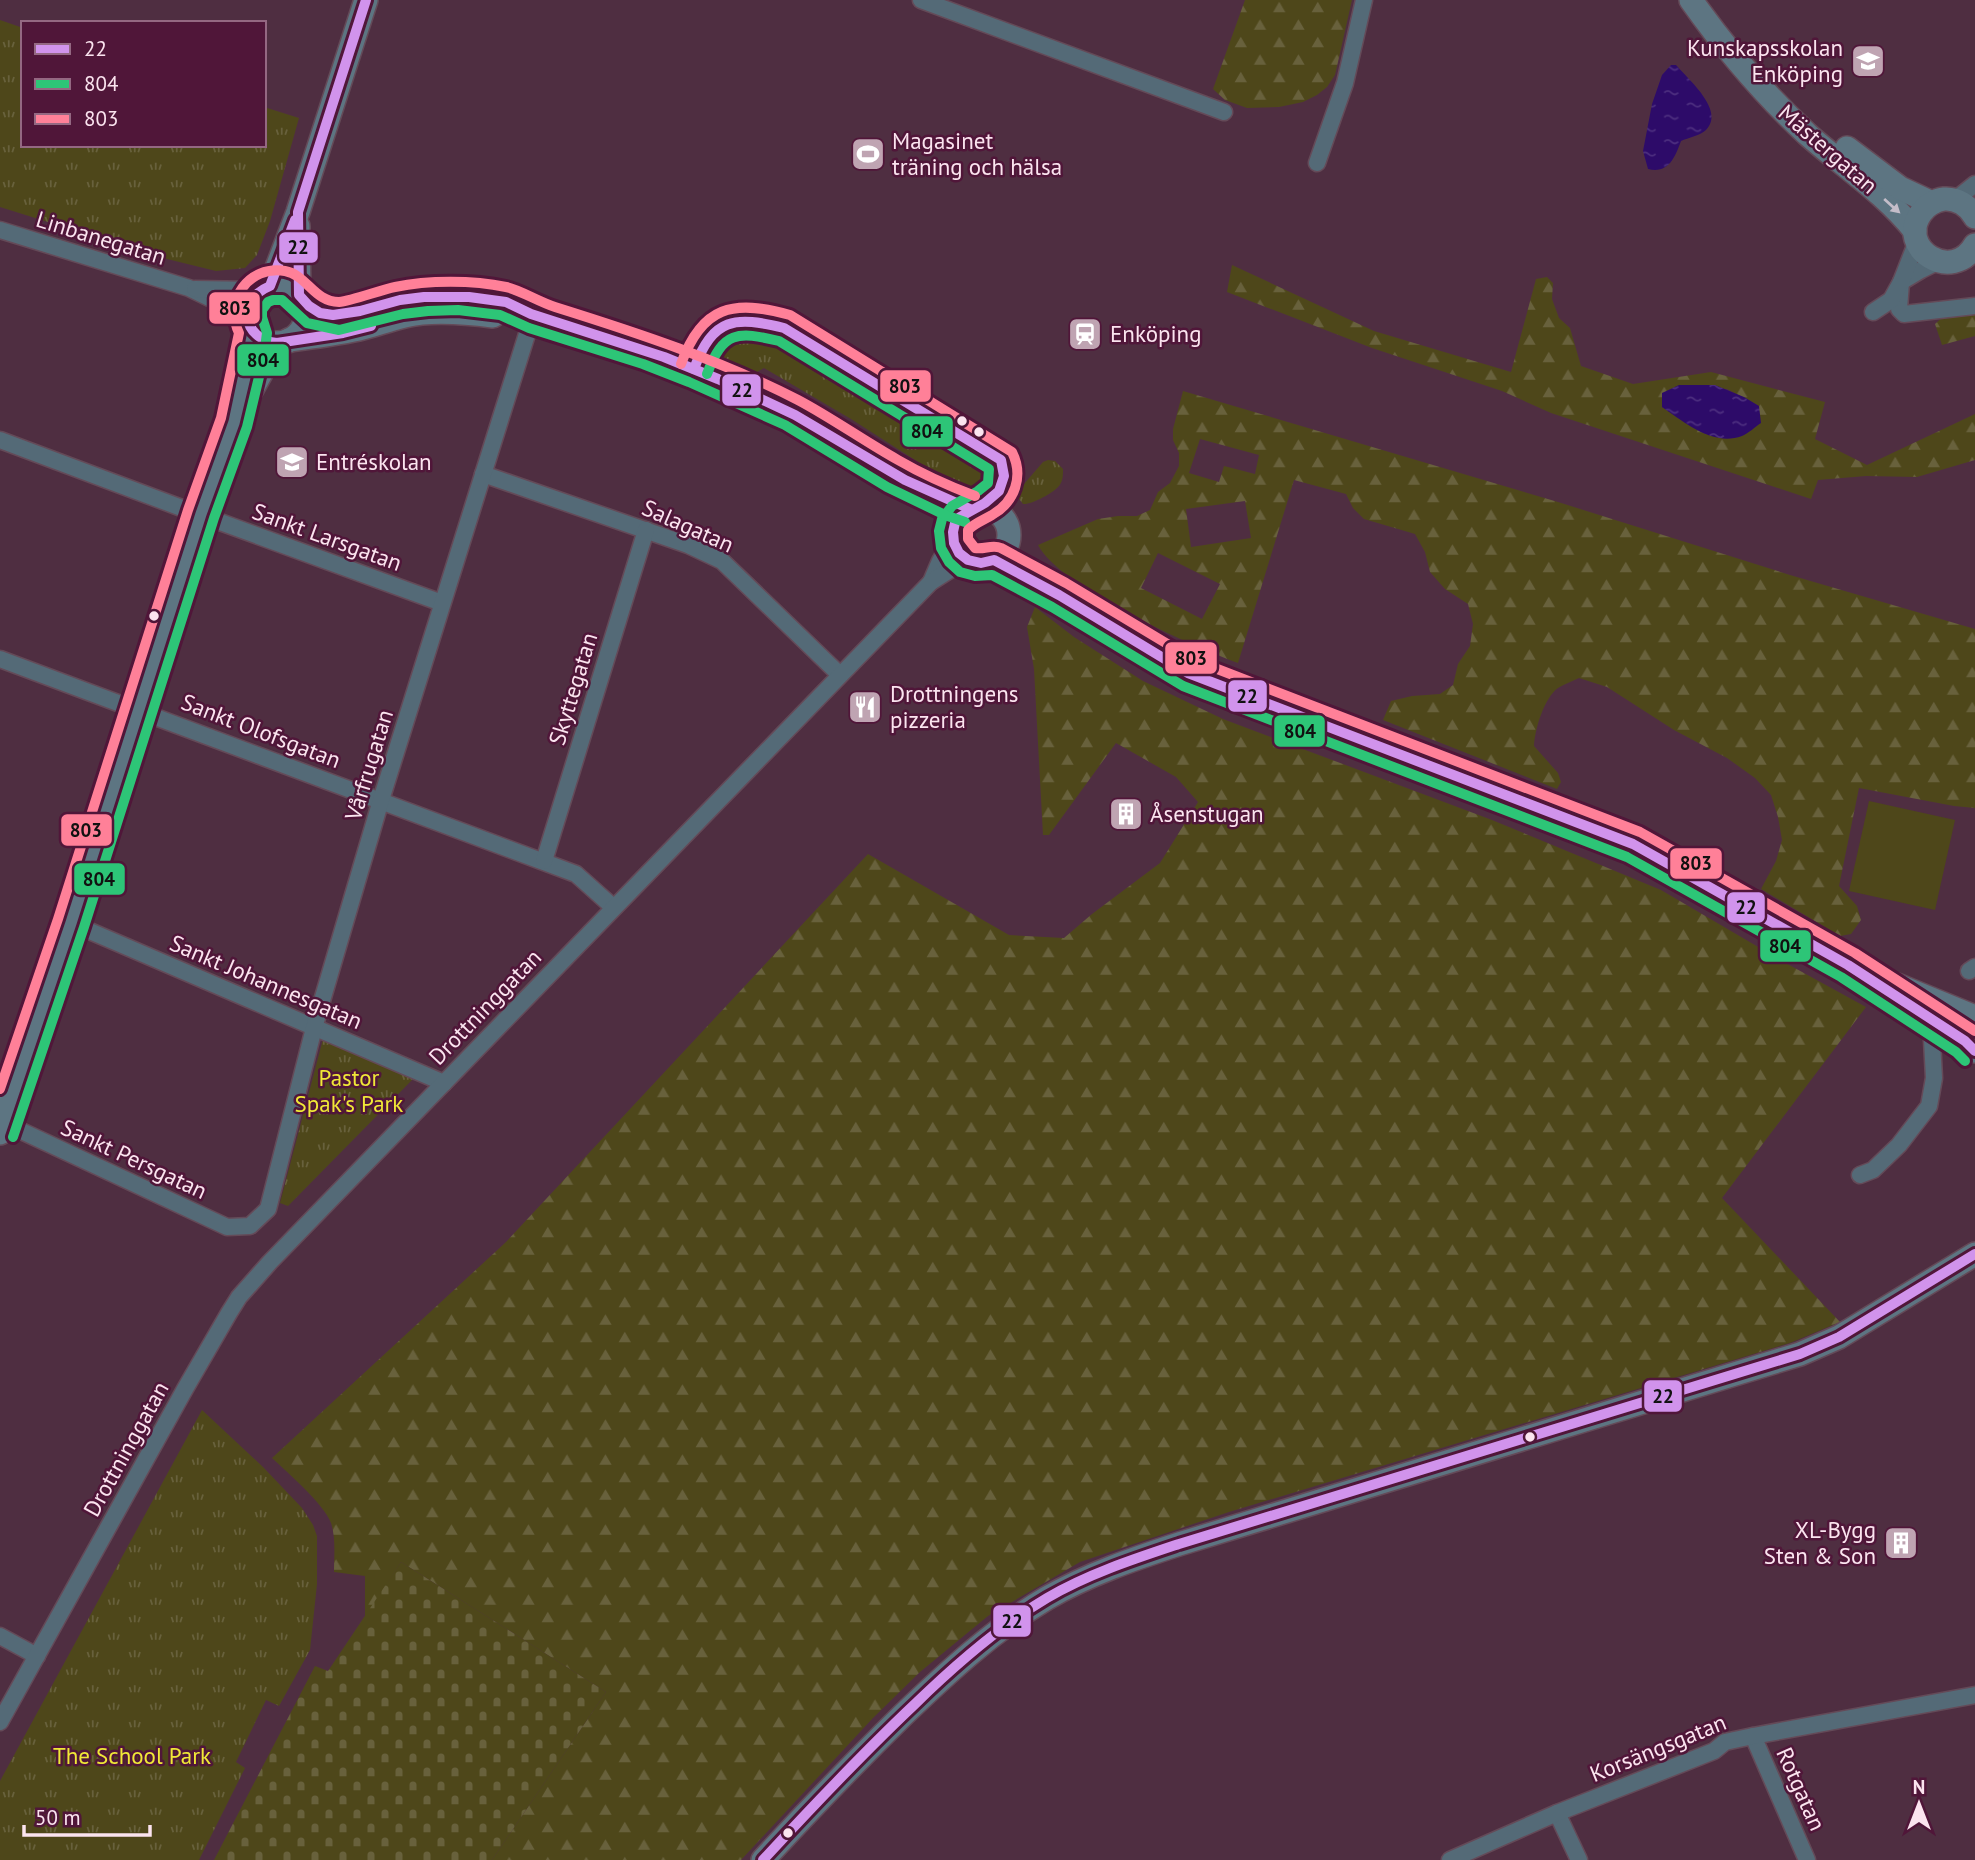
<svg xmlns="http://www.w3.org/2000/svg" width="1975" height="1860" font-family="'PT Sans',sans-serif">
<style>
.grass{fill:url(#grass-tufts)}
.forest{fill:url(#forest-firs);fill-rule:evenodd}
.cemetery{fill:url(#cemetery-stones)}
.garden{fill:#4e471a}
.water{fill:url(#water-ripples)}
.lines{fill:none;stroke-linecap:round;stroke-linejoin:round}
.street-casing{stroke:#644a58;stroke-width:19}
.secondary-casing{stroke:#644a58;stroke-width:26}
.street{stroke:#546a77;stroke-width:16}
.secondary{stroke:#5d7582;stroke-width:23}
.bus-1-casing{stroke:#501639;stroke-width:16}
.bus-2-casing{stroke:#501639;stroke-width:16}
.bus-3-casing{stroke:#501639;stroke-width:16}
.bus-1{stroke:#d193ec;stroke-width:10}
.bus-2{stroke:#2dc577;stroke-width:10}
.bus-3{stroke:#ff8098;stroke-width:10}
.oneway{fill:#c4bdc9}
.bus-dot{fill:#fbe4ef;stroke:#501639;stroke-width:2.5}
.labels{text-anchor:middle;stroke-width:5;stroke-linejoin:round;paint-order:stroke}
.poi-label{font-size:23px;fill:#fbe4ef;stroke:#501639;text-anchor:start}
.street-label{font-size:23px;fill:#fbe4ef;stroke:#501639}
.park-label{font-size:23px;fill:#f0e837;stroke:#501639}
.line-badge{stroke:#501639;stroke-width:2.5}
.pale-badge-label{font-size:19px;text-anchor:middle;font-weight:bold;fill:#111}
</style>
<defs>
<pattern id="grass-tufts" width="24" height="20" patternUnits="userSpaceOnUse" patternTransform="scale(1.75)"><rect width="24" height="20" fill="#4e471a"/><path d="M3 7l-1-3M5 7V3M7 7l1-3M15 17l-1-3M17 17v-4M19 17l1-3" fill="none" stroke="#68613c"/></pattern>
<pattern id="forest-firs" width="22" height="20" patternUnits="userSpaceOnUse" patternTransform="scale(1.75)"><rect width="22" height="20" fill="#4e471a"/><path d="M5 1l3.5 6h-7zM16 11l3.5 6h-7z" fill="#68613c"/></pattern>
<pattern id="cemetery-stones" width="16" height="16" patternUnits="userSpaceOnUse" patternTransform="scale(1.75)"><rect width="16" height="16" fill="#4e471a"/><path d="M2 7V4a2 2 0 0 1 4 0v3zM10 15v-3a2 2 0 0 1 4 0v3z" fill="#68613c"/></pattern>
<pattern id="water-ripples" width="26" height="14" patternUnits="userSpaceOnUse" patternTransform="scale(1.75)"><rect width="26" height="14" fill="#2d0b69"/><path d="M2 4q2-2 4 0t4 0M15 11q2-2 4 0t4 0" fill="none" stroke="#4c2e7f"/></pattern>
</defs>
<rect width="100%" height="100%" fill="#4f2e41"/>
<g class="grass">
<path d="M0,20L23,28V145H264V107L299,118L270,221L257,255L245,268L216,271L163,258L0,207Z"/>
<path d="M742,330L770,337L769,344L798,349L982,466L994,471C994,483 991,488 981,494L951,483L851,419L764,368L757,372C738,367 717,368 718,342L729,334Z"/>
<path d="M1048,460L1055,461L1063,469C1063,475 1063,481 1059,486C1053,493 1031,505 1023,504L1016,495L1018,491L1043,462Z"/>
<path d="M323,1039L414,1078L288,1206L280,1203Z"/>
<path d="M202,1410L263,1467L302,1508L313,1525L317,1536V1584L310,1650L279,1706L266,1700L236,1762L245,1768L199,1860H0V1781Z"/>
</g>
<g class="forest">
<path d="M1245,0H1352L1335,75L1327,87L1317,95L1303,102L1279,107L1247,108L1225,100L1213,89Z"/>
<path d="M1232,265L1374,331L1511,372L1536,279L1547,277L1553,283L1552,299L1559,318L1570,328L1581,366L1633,384L1711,372L1825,402L1815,439L1867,465L1975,414V460L1917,477L1866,476L1818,480L1811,499L1551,413L1502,391L1372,348L1227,292ZM1727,389L1759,406L1705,434L1662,407V393Z"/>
<path d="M1975,314V336L1942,345L1935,324L1944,316Z"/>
<path d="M1183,391L1558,502L1790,575L1975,629V808L1954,806L1859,788L1839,886L1857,906L1861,920L1851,934L1840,936L1761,889L1776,861L1782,840L1778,817L1771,795L1755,778L1727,758L1674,730L1607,687L1579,678C1573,681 1564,684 1558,688C1544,698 1535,729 1534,746L1558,773L1561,782L1557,789L1383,720L1391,701L1412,696L1440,694L1453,685L1458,664L1470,646L1473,624L1468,604L1445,589L1430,572L1425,552L1415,534L1364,519L1353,508L1346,494L1294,480L1238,663C1190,645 1062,589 1038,545L1098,519L1118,516H1137L1150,510L1158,492L1170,483L1179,466V453L1173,440V429ZM1200,439L1259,455L1255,474L1224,466L1219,482L1189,473ZM1245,501L1251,538L1191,547L1186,509ZM1158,553L1220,584L1202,619L1141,588Z"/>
<path d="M1035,607L1074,637L1143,681L1223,719L1492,820L1661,890L1782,961L1866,1007L1722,1198L1840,1322L1790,1343L1229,1512L1080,1562L988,1616L920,1672L873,1718L741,1860H492L606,1692L401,1562L365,1618V1576L334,1572C334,1557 336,1538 331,1523C324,1504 288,1473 272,1458L506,1242L868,854L1009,935L1064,938L1092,914L1160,863L1198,802L1176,777L1116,743L1049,835H1043L1034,669L1027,627Z"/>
</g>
<path class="cemetery" d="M401,1562L606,1692L492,1860H214L315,1666L328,1671Z"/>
<path class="garden" d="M1869,801L1955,820L1935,910L1849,891Z"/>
<g class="water">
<path d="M1671,65H1676C1688,79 1726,111 1706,130C1701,135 1688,138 1681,141C1675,157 1669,174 1648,169L1643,151L1652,104L1662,75Z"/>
<path d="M1679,385H1715L1744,397L1759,406L1761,423C1755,427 1749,433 1742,436C1713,447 1684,422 1662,407V393Z"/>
</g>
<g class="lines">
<g class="street-casing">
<g id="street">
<path d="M921,0L1224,112"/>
<path d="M1317,163L1345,83L1364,0"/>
<path d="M1955,200L1975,184"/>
<path d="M0,230L189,288L230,308L248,320"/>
<path d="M1901,282L1899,309L1904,314L1975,306"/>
<path d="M1901,282L1921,270L1939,261"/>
<path d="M195,289L260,290"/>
<path d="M1873,312L1891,300L1901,282L1917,241"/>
<path d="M0,440L179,507L442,603"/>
<path d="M483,474L688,545L722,561L840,675"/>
<path d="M931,582L940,561L953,539"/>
<path d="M0,659L576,874L613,907"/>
<path d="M544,861L646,530"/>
<path d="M71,923L444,1083"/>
<path d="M1969,971L1975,967"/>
<path d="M0,1121L227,1227L250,1226L268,1209L314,1028L381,800L533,315"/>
<path d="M1860,1175L1873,1170L1899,1145L1929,1106L1934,1078L1932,1040L1938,1024"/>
<path d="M0,1636L37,1656"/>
<path d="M0,1722L185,1389L229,1313L239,1297L270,1262L931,582L967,559"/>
<path d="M1753,1736L1807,1860"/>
<path d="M1557,1813L1579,1860"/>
<path d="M1450,1860L1557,1813L1714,1751L1725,1742L1753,1736L1975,1695"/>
</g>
</g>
<g class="secondary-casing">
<g id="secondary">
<path d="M1691,0C1725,48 1764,94 1807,134C1843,166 1885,193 1915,231"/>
<path d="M1847,148L1900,188L1932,203"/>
<path d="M1975,217C1969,206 1957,198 1944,199C1935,200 1926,206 1921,213C1896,249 1953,284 1975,245"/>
<path d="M298,226L299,295"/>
<circle cx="277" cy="314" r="29"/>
<path d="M270,286L298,212L366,0"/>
<path d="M304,303L313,310L339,316L400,300L427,297L459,296L504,301L533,315L648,351L694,369L792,413L893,474L951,502L970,509"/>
<path d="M289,340C313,337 336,334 359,329C380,324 400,315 422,313C446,311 470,313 493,316"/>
<path d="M247,398L278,343"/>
<circle cx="981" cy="535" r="28"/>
<path d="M994,560L1059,595L1188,673L1633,844L1848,965L1965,1041L1975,1051"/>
<path d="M1897,985L1975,1017"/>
<path d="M0,1133L71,923L201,514L234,422L250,353L253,331"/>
<path d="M763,1860C809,1810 855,1762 903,1715C948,1672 993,1630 1047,1598C1089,1574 1133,1559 1179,1544L1800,1354L1839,1337L1975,1254"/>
</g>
</g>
<use href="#street" class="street"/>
<use href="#secondary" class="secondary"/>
<g class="bus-1-casing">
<g id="bus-1">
<path d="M366,0L298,212L299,295L309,306L320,313L333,315L360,311L400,300L424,297H469L506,302L531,314L664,357L718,379L795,415L905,480L970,509"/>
<path d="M295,220L270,286C236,300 242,339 277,343L343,333L371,326"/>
<path d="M694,369C713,317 735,316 784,328L1001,460L1004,476L999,491L985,503L960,517L955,523L953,532L954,543L959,553L968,560L981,563L994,560L1059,595L1188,673L1633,844L1848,965L1965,1041L1975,1051"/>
<path d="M763,1860C812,1807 862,1754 915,1704C955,1665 998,1627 1047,1598C1088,1574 1134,1559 1179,1544L1800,1354L1839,1337L1975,1254"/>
</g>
</g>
<g class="bus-2-casing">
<g id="bus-2">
<path d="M707,374C723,331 737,331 779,341L989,469L988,483L978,491L952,506L942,519L939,531L941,548L949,562L960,572L975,576L992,575L1052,607L1183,686L1627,857L1841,977L1956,1052L1965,1061"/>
<path d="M13,1137L84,927L214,518L247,427L264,356L267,333L262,317V310L268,302L273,300H282L307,323L339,330L403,314L428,311L458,310L500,315L529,328L643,364L689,382L785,425L887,487L945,515L965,522"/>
</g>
</g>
<g class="bus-3-casing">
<g id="bus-3">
<path d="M681,364C702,306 733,299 790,315L1012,452C1024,476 1015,502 992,515C984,520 975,523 968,530V539L975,548C984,550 992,544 1001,548L1066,583L1194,660L1640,832L1855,953L1975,1031"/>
<path d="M0,1089L58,919L188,510L221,418L239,333C224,301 248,265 285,271C307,275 314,302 339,302C352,301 380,290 395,287C428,280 473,280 506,287C520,290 539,302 555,307C638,333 720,360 798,400C832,418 864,441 898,460C922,474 949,486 975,496"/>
</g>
</g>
<use href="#bus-1" class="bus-1"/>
<use href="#bus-2" class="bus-2"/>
<use href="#bus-3" class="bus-3"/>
</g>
<defs><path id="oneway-solid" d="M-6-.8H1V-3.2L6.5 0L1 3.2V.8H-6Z" transform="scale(1.75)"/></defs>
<use class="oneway" href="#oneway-solid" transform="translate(1892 206) rotate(42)"/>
<defs>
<g id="school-square" transform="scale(1.75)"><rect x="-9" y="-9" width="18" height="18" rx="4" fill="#bfa4b2" stroke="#501639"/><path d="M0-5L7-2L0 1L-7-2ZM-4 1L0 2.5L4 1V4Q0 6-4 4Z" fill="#fff"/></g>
<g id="stadium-square" transform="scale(1.75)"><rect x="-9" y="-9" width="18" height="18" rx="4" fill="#bfa4b2" stroke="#501639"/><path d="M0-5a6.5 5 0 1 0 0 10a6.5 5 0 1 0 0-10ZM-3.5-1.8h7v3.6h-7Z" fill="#fff"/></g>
<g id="station-square" transform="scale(1.75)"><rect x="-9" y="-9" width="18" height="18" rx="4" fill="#bfa4b2" stroke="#501639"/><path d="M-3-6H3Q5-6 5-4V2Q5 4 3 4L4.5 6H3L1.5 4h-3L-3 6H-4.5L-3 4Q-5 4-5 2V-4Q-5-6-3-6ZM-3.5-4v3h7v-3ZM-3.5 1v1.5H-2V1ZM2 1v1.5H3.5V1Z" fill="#fff"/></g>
<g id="restaurant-square" transform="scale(1.75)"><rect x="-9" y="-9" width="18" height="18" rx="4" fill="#bfa4b2" stroke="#501639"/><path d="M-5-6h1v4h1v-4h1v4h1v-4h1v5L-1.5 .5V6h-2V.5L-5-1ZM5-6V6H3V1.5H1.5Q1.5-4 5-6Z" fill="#fff"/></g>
<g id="building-square" transform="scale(1.75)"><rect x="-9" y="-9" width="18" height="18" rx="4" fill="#bfa4b2" stroke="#501639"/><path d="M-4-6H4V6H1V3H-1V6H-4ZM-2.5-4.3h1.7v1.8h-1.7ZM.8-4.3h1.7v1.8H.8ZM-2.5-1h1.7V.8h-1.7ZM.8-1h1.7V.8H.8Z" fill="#fff"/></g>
</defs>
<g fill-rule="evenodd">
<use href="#school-square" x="1868" y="61"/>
<use href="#stadium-square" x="868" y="154"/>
<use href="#station-square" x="1085" y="334"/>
<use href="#school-square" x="292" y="462"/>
<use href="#restaurant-square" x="865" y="707"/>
<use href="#building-square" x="1126" y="814"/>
<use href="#building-square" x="1901" y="1543"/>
</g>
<g class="bus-dot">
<circle cx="962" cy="421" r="6"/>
<circle cx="979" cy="432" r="6"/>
<circle cx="154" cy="616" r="6"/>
<circle cx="1530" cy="1437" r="6"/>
<circle cx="788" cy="1833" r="6"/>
</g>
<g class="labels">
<g class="poi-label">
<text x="1843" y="56" text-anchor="end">Kunskapsskolan<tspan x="1843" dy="26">Enköping</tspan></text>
<text x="892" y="149">Magasinet<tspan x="892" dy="26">träning och hälsa</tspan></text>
<text x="1110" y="342">Enköping</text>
<text x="316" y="470">Entréskolan</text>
<text x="890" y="702">Drottningens<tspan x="890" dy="26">pizzeria</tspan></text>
<text x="1150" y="822">Åsenstugan</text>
<text x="1876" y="1538" text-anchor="end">XL-Bygg<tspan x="1876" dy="26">Sten &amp; Son</tspan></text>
</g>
<g class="street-label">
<text transform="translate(1828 149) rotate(41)" y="8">Mästergatan</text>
<text transform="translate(101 238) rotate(17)" y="8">Linbanegatan</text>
<text transform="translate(688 526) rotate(24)" y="8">Salagatan</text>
<text transform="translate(327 537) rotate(20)" y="8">Sankt Larsgatan</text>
<text transform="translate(573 689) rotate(-73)" y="8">Skyttegatan</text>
<text transform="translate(261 731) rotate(21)" y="8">Sankt Olofsgatan</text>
<text transform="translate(369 765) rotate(-73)" y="8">Vårfrugatan</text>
<text transform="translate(266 982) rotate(23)" y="8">Sankt Johannesgatan</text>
<text transform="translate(485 1007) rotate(-46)" y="8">Drottninggatan</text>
<text transform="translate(134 1159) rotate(25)" y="8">Sankt Persgatan</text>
<text transform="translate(126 1449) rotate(-61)" y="8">Drottninggatan</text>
<text transform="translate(1658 1748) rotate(-22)" y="8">Korsängsgatan</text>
<text transform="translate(1801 1789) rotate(66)" y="8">Rotgatan</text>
</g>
<g class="park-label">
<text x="349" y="1086">Pastor<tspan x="349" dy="26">Spak's Park</tspan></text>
<text x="132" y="1764">The School Park</text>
</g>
</g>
<g class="line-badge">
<rect x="278" y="231" width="41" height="33" rx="7" fill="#d193ec"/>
<rect x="208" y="291" width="53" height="34" rx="7" fill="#ff8098"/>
<rect x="236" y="343" width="54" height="34" rx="7" fill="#2dc577"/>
<rect x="879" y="369" width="53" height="34" rx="7" fill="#ff8098"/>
<rect x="721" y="373" width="41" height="34" rx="7" fill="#d193ec"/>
<rect x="901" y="415" width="53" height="33" rx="7" fill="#2dc577"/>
<rect x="1164" y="641" width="54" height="34" rx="7" fill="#ff8098"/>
<rect x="1227" y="679" width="41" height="34" rx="7" fill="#d193ec"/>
<rect x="1273" y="714" width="53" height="34" rx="7" fill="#2dc577"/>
<rect x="60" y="813" width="53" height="34" rx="7" fill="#ff8098"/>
<rect x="1669" y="847" width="54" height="33" rx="7" fill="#ff8098"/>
<rect x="73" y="862" width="53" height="34" rx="7" fill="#2dc577"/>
<rect x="1726" y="891" width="40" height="33" rx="7" fill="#d193ec"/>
<rect x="1759" y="929" width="53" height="34" rx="7" fill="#2dc577"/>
<rect x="1643" y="1379" width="40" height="34" rx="7" fill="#d193ec"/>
<rect x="992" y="1604" width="40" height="34" rx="7" fill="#d193ec"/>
</g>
<g class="pale-badge-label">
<text x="298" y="254">22</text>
<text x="235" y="315">803</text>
<text x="263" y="367">804</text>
<text x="905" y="393">803</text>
<text x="742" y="397">22</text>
<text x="927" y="438">804</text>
<text x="1191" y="665">803</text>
<text x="1247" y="703">22</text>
<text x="1300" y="738">804</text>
<text x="86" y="837">803</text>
<text x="1696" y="870">803</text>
<text x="99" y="886">804</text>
<text x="1746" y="914">22</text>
<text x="1785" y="953">804</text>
<text x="1663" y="1403">22</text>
<text x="1012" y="1628">22</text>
</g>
<rect x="21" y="21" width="245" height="126" fill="#501639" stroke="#946882" stroke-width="2"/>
<rect x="35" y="44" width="35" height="10" fill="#d193ec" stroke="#946882" stroke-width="2"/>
<text x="84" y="56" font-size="21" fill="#fbe4ef">22</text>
<rect x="35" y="79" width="35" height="10" fill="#2dc577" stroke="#946882" stroke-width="2"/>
<text x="84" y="91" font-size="21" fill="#fbe4ef">804</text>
<rect x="35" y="114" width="35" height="10" fill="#ff8098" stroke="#946882" stroke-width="2"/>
<text x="84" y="126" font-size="21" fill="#fbe4ef">803</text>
<g transform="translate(1919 1804)" stroke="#501639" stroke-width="5" paint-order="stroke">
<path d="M0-5L12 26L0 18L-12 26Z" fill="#fbe4ef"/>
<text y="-10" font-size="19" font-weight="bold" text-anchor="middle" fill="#fbe4ef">N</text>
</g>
<path d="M24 1825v10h126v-10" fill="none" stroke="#fbe4ef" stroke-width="3.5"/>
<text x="35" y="1825" font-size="21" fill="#fbe4ef" stroke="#501639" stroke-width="5" paint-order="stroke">50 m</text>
</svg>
